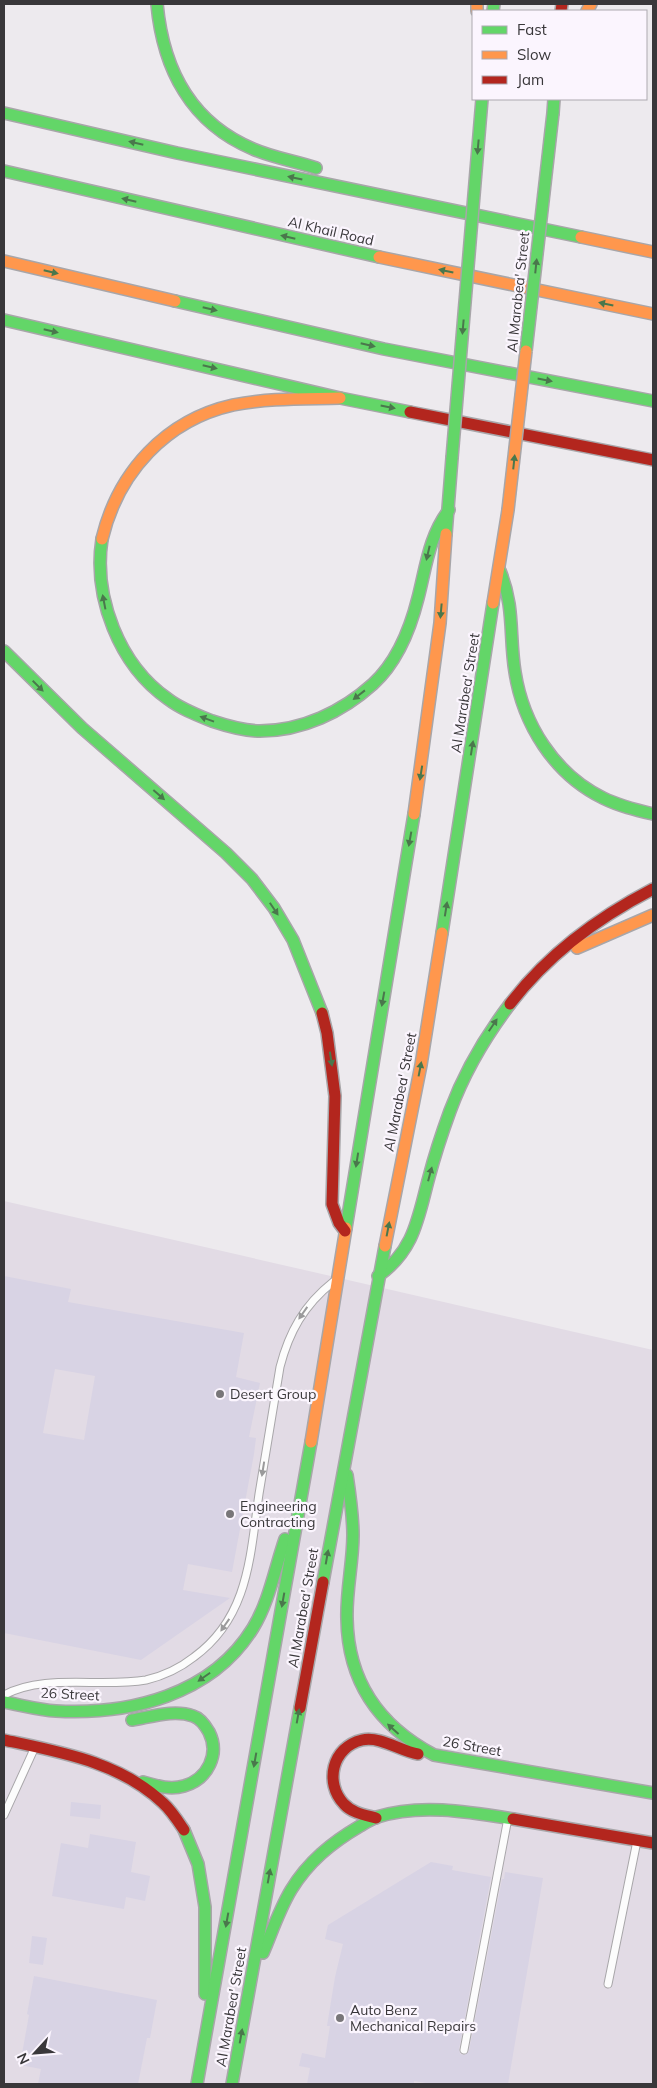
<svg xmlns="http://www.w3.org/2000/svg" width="657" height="2088" font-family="Mulish,sans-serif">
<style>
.built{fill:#e2dbe5}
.building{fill:#d8d3e4;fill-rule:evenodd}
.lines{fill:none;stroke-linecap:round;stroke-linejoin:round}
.lane-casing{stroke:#a8a6a9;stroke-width:9}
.fast-casing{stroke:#a8a6a9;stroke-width:14}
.slow-casing{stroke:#a8a6a9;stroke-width:14}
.jam-casing{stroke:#a8a6a9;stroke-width:14}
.lane{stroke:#fcfcfc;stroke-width:7}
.fast{stroke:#63d668;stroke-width:11}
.slow{stroke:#ff974d;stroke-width:11}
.jam{stroke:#b3261e;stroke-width:11}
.fast-bridge-casing{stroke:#a8a6a9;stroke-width:14;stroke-linecap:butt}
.slow-bridge-casing{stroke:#a8a6a9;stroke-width:14;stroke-linecap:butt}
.fast-bridge{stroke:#63d668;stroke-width:11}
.slow-bridge{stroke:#ff974d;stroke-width:11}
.oneway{fill:#4a774c}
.oneway2{fill:#9a9a9b}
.poi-dot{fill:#787679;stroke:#fbf5fe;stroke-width:2}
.labels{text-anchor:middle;stroke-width:4.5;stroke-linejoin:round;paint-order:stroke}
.street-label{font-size:14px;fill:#39373a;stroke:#fbf5fe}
.poi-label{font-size:14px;fill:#39373a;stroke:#fbf5fe;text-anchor:start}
</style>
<rect width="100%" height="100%" fill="#edeaee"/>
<path class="built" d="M4,1201L653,1350V2084H4Z"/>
<g class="building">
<path d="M4,1276L71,1289L68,1302L244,1333L236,1377L260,1383L249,1437L256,1438L254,1454L232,1572L188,1564L183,1590L230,1598L141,1660L4,1633ZM55,1369L95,1376L84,1440L43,1433Z"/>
<path d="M71,1802L101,1805L100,1819L70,1816Z"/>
<path d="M90,1834L136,1842L131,1872L150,1876L145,1901L126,1897L124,1909L52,1896L61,1843L88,1848Z"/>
<path d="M431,1862L453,1866L452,1870L491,1877L459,2049L460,2054L464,2055L469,2051L502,1879H504L505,1872L543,1878L508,2084H432L414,2081V2084H307L310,2068L299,2066L302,2053L325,2058L330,2026H327L335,1977L343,1944L325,1939L328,1925Z"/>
<path d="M32,1936L47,1938L43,1965L29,1963Z"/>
<path d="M34,1976L157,2000L150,2038H147L138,2084H38L41,2069L20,2065L29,2015L27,2014Z"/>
</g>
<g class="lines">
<g class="lane-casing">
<g id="lane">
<path d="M4,1695C45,1673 100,1688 146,1680C163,1676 180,1668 194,1657C249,1617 250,1556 259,1494C266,1452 273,1409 280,1367C289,1332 304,1305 333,1282"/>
<path d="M4,1815L35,1747"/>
<path d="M608,1984L637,1841"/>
<path d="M464,2050L508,1818"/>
</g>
</g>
<g class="fast-casing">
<g id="fast">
<path d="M157,4C163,69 191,123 253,149C274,158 295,161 316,168"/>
<path d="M493,11L494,4"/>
<path d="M4,113L177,153L581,237"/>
<path d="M553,113L554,99"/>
<path d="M4,171L379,257"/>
<path d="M175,301L384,349L653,401"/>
<path d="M4,320L340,398L410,412"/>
<path d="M446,534L452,458"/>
<path d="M102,539C93,597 119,665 168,699C181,709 197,715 212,721C227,726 243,731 260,731C302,731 342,712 373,684C397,662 410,630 418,598C426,567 429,536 449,510"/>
<path d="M500,571C515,608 509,635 515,672C523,724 554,774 603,798C619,806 636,810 653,814"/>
<path d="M4,651L82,728L226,853L252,879L274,908L293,940L322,1013"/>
<path d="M442,933L493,603"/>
<path d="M346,1228L414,814"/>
<path d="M378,1276C415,1250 418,1217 429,1177C435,1154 442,1133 450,1111C464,1073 485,1037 510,1004"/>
<path d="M347,1475C350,1495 353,1515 353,1535C353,1563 346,1591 347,1619C348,1682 379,1726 434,1755L653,1793"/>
<path d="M323,1582L385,1246"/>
<path d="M4,1702C21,1705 39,1710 56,1711C130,1715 212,1695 253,1628C269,1602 275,1568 285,1539"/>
<path d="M132,1720C151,1717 174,1709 193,1716C200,1718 205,1725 209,1732C220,1754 208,1779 184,1786C170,1790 157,1786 143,1782"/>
<path d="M184,1830L198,1864L205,1907V1994"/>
<path d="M263,1953C272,1932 279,1910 291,1890C308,1862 331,1843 360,1826C365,1823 371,1819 377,1817C420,1803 470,1812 513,1819"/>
<path d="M197,2084L311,1442"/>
<path d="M232,2084L300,1708"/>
</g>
</g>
<g class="slow-casing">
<g id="slow">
<path d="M477,4V11"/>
<path d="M587,11L591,4"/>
<path d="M581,237L653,252"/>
<path d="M379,257L653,314"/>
<path d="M4,261L175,301"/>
<path d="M102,539C118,472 166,420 233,405C268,398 305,399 340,398"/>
<path d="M493,603L508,510"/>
<path d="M414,814L440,623L446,534"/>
<path d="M577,948L653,915"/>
<path d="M385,1246L421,1065L442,933"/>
<path d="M311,1442L346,1228"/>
</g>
</g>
<g class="jam-casing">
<g id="jam">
<path d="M561,11L562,4"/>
<path d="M410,412L653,460"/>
<path d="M510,1004C548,954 597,918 653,889"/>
<path d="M322,1013L327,1033L335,1096L332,1204L339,1223L345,1231"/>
<path d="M300,1708L323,1582"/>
<path d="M4,1740C60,1752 120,1762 163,1803C171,1810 178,1821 184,1830"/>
<path d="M376,1818C365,1815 352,1813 344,1804C324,1783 332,1747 362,1740C381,1736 400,1751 418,1754"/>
<path d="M513,1819L653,1843"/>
</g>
</g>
<use href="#lane" class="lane"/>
<use href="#fast" class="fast"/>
<use href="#slow" class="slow"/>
<use href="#jam" class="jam"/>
<g class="fast-bridge-casing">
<g id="fast-bridge">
<path d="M526,351L553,113"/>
<path d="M452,458L482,99"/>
</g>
</g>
<g class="slow-bridge-casing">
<path id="slow-bridge" d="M508,510L526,351"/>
</g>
<use href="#fast-bridge" class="fast-bridge"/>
<use href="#slow-bridge" class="slow-bridge"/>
</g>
<defs><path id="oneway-solid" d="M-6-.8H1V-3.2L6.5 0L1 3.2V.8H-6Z" transform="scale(1.25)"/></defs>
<g class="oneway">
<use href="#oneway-solid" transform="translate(136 143) rotate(-167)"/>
<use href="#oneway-solid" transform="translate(478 147) rotate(95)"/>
<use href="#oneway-solid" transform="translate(295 178) rotate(-168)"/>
<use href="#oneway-solid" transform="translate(129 200) rotate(-167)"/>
<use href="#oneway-solid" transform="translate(288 237) rotate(-167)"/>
<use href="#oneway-solid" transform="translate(536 266) rotate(-84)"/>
<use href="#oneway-solid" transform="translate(446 271) rotate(-168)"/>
<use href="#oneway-solid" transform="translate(51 272) rotate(13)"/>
<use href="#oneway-solid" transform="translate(606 304) rotate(-168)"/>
<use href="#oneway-solid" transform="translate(210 309) rotate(13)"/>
<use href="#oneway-solid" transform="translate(463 327) rotate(95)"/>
<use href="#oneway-solid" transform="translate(51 331) rotate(13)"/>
<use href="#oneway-solid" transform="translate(368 345) rotate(13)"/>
<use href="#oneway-solid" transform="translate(210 367) rotate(13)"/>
<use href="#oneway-solid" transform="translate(545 380) rotate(11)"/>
<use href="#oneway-solid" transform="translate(388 407) rotate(11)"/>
<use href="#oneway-solid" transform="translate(514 462) rotate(-84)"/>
<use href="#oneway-solid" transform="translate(428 553) rotate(103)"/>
<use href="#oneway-solid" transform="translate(104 602) rotate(-101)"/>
<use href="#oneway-solid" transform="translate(441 611) rotate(95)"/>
<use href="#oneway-solid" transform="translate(38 686) rotate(45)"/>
<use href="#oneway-solid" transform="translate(359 695) rotate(142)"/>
<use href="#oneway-solid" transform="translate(207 719) rotate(-160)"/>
<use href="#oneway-solid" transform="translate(472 748) rotate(-81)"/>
<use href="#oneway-solid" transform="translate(421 773) rotate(99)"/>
<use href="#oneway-solid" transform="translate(159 795) rotate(41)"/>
<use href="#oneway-solid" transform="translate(410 839) rotate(100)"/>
<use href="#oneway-solid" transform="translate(274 909) rotate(56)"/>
<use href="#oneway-solid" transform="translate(446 909) rotate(-81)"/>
<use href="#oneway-solid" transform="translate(383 999) rotate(100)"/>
<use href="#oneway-solid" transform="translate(493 1025) rotate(-56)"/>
<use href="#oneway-solid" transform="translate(331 1059) rotate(81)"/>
<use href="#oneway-solid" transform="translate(420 1069) rotate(-79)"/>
<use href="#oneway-solid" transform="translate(357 1160) rotate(99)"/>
<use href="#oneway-solid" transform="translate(430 1174) rotate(-75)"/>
<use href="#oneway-solid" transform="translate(388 1229) rotate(-79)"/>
<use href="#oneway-solid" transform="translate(327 1557) rotate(-80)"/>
<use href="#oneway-solid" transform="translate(283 1600) rotate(100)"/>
<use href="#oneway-solid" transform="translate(204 1677) rotate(145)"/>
<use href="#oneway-solid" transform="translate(298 1716) rotate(-80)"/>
<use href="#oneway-solid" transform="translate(393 1729) rotate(-138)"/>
<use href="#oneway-solid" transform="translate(255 1760) rotate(100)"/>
<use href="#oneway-solid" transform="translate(269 1876) rotate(-80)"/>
<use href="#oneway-solid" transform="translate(227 1920) rotate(100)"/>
<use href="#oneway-solid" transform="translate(241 2036) rotate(-80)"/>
</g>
<g class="oneway2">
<use href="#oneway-solid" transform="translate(303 1313) rotate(125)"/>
<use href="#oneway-solid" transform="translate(263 1469) rotate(99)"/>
<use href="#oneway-solid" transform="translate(225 1625) rotate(125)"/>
</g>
<g class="poi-dot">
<circle cx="220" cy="1394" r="5"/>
<circle cx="230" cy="1514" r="5"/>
<circle cx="340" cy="2018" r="5"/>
</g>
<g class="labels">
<g class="street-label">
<text transform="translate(331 231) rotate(13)" y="5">Al Khail Road</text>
<text transform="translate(518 292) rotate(-84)" y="5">Al Marabea' Street</text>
<text transform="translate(465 693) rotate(-81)" y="5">Al Marabea' Street</text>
<text transform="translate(400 1092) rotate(-79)" y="5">Al Marabea' Street</text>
<text transform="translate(303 1608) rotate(-80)" y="5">Al Marabea' Street</text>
<text transform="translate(70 1694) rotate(3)" y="5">26 Street</text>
<text transform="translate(472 1746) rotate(10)" y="5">26 Street</text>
<text transform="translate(231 2007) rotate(-80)" y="5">Al Marabea' Street</text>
</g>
<g class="poi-label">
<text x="230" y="1399">Desert Group</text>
<text x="240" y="1511">Engineering<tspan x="240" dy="16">Contracting</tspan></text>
<text x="350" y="2015">Auto Benz<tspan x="350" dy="16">Mechanical Repairs</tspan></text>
</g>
</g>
<rect width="657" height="2088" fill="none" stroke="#39373a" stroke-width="10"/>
<rect x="472" y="10" width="175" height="90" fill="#fbf5fe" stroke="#ada9b0"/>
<rect x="482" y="26" width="25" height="8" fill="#63d668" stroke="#ada9b0"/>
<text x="517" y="35" font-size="15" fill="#39373a">Fast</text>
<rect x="482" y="51" width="25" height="8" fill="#ff974d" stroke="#ada9b0"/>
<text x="517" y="60" font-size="15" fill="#39373a">Slow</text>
<rect x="482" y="76" width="25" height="8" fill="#b3261e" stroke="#ada9b0"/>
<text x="517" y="85" font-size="15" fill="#39373a">Jam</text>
<g transform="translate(35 2053) rotate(244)" stroke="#fbf5fe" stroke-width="4" paint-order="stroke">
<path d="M0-4L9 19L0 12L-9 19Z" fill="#39373a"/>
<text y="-8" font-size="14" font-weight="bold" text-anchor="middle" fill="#39373a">N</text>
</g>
</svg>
